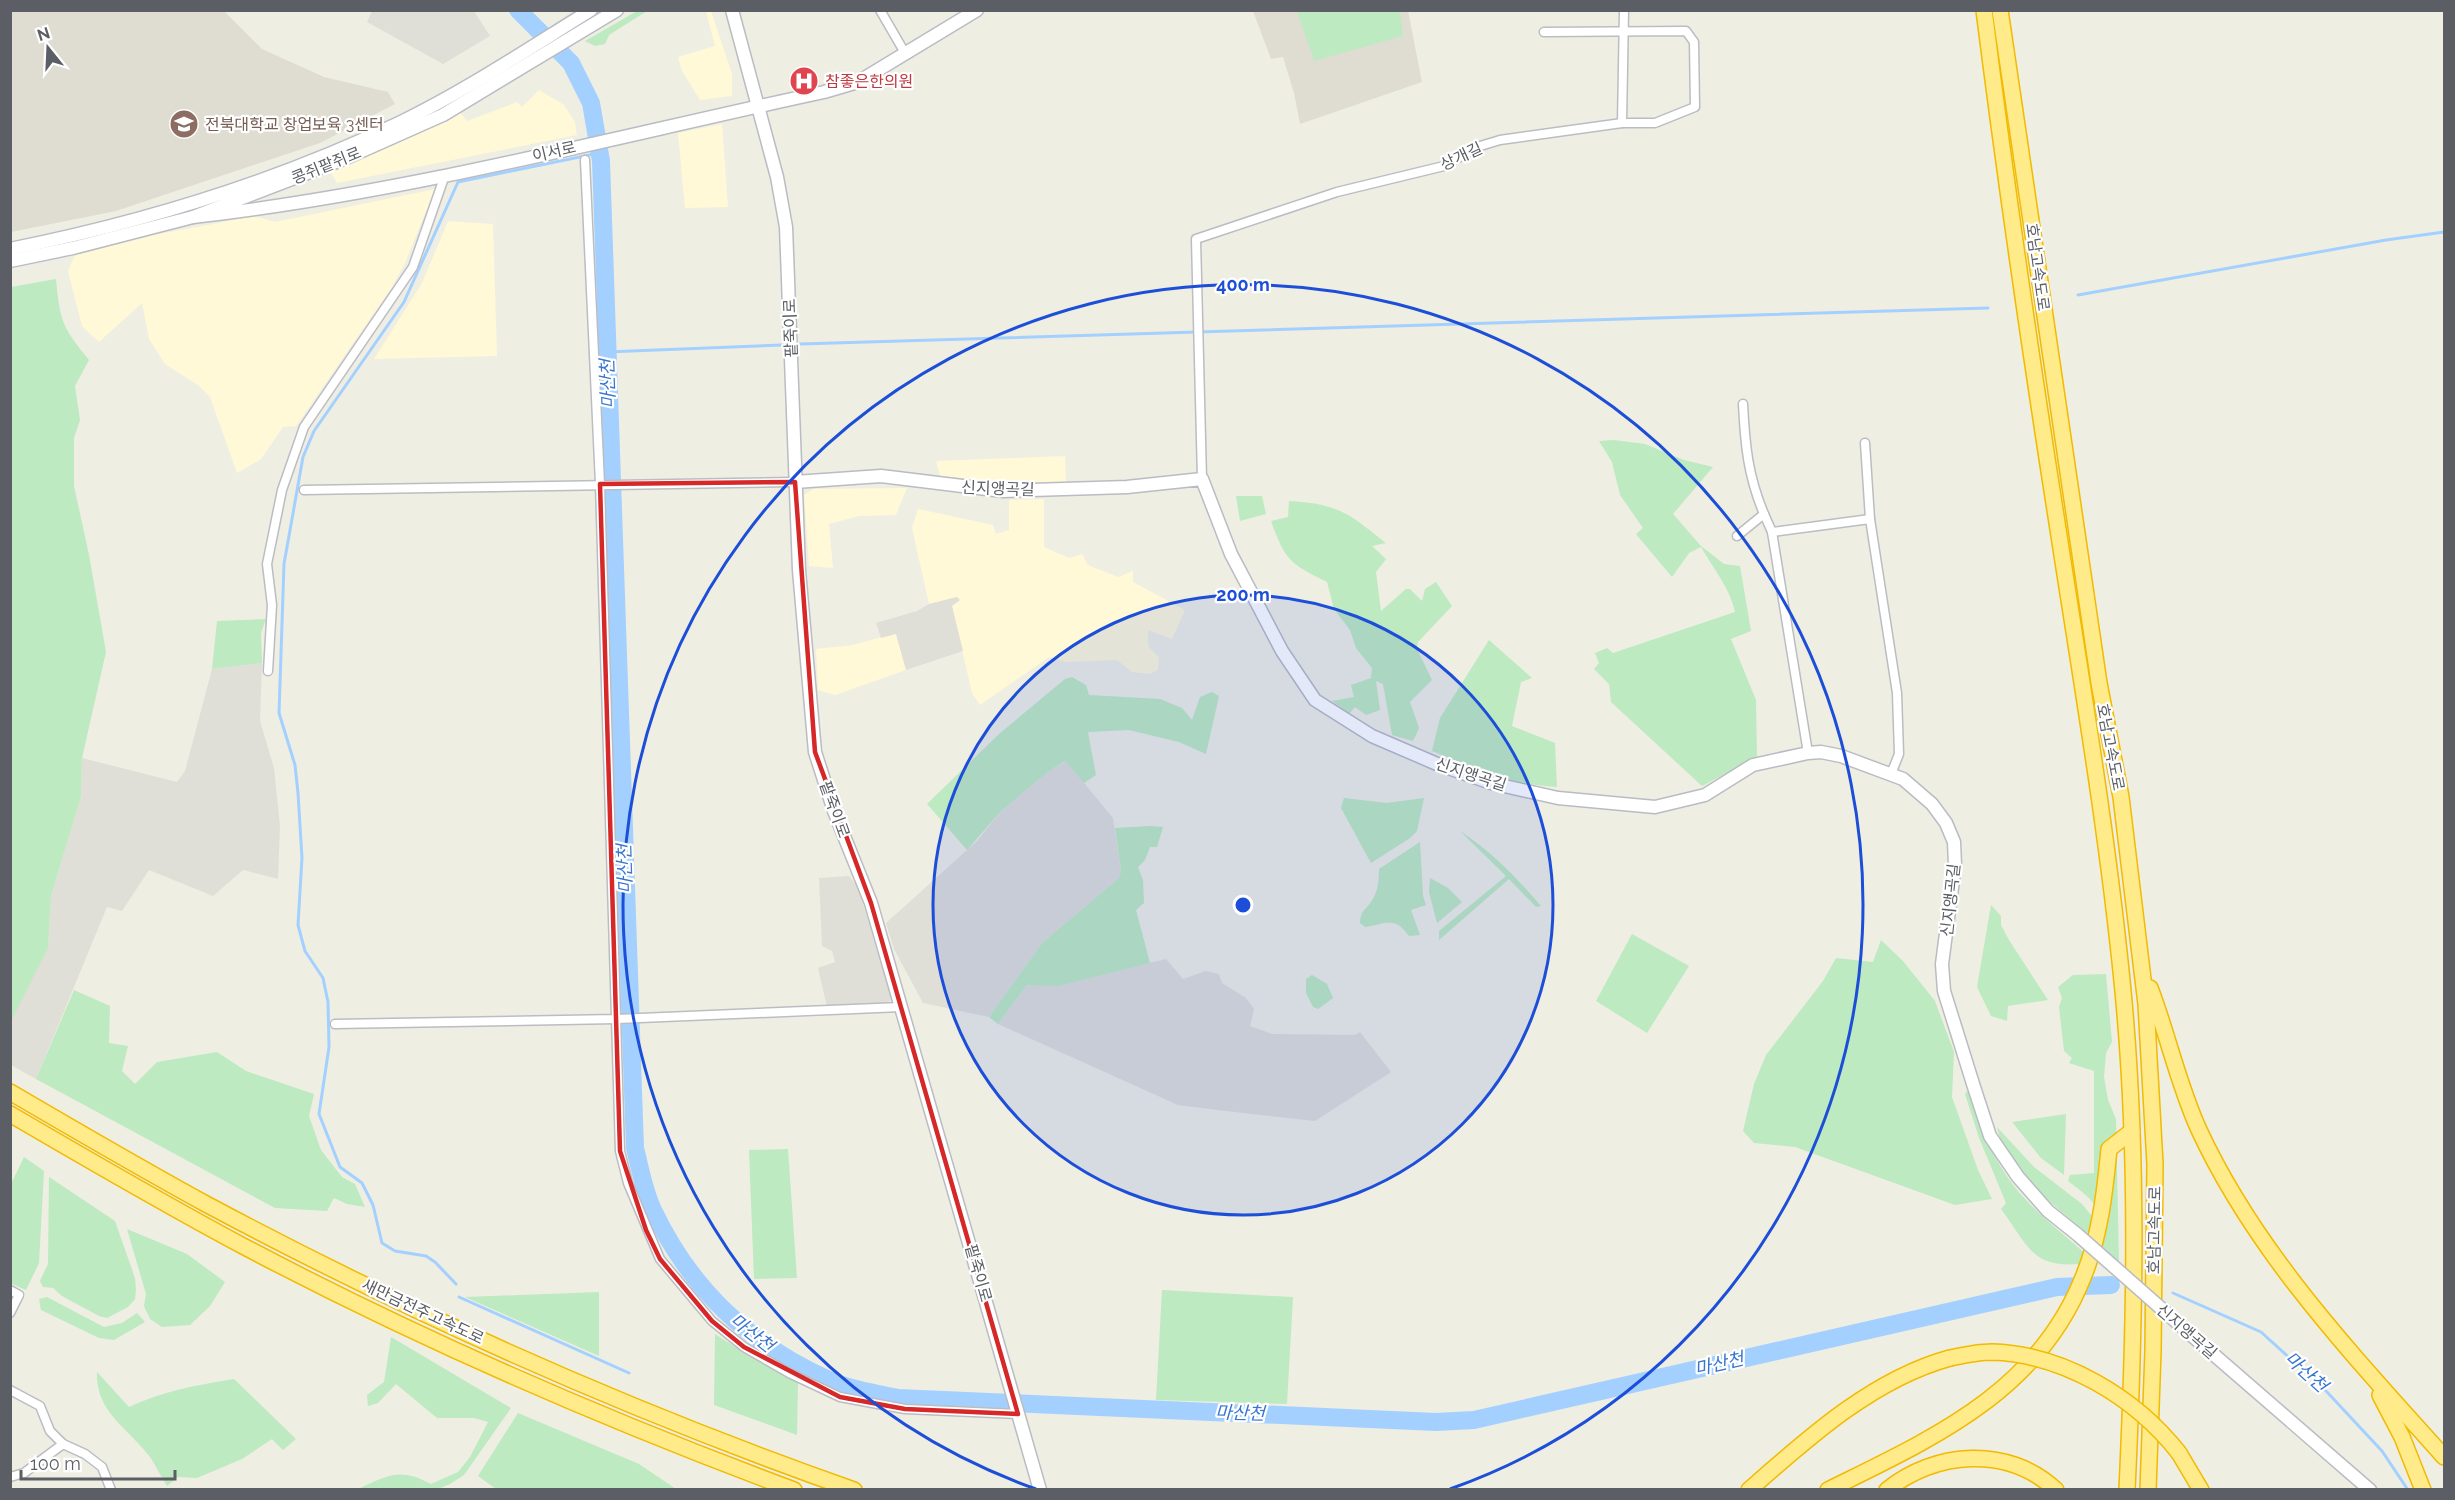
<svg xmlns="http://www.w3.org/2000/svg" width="2455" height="1500" font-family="Raleway,'Noto Sans KR',sans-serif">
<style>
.commercial{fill:#fff9d8}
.industrial{fill:#e0dfd7}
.education{fill:#dfddd2}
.green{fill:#bdeac0}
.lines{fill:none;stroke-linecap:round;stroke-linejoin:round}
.stream{stroke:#a3d0ff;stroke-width:3}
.river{stroke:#a3d0ff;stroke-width:18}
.street-casing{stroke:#bbbdc3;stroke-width:11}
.secondary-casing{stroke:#b9bcc3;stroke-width:15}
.highway-casing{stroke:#f2ba00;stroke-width:18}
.street{stroke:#fff;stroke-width:8}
.secondary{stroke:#fff;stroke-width:12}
.highway{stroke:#ffeb8a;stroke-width:15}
.secondary-bridge-casing{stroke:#b9bcc3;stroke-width:15;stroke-linecap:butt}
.highway-bridge-casing{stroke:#f2ba00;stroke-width:18;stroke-linecap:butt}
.secondary-bridge{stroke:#fff;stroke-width:12}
.highway-bridge{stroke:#ffeb8a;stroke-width:15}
.marked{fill:none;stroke:#d62828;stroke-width:4.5;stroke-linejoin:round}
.ring{fill:none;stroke:#1d4ed8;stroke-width:3}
.labels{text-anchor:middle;stroke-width:4.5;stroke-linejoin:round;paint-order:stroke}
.health-label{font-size:16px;fill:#be3a42;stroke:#fff;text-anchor:start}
.education-label{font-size:16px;fill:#785e54;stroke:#fff;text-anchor:start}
.street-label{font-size:16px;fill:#5b5f65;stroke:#fff}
.water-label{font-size:18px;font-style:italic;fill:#3976cf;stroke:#fff}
.centre{fill:#1d4ed8;stroke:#fff;stroke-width:3}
.ring-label{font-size:18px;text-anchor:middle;font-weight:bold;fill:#1d4ed8;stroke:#fff;stroke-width:4.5;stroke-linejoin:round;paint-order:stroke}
</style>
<rect width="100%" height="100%" fill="#efeee3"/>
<g class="commercial">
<path d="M706,11H711L732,74V96L700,100L682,71L678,57L715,46Z"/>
<path d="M539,90L564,105L575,122L577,135L337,183L331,173L460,112L467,121L517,102L522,107Z"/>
<path d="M722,124L728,207L685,208L678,133Z"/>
<path d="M435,189L405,263L392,287L296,426L283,427L261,459L237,473L210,397L198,385L165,364L149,339L142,303L99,342L82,326L68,271L75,255L154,235L255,216L275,222Z"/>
<path d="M448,221L493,224L497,356L374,359L422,283Z"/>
<path d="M1065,456L1066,482L1013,483L940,476L936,461Z"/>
<path d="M907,488L896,515L859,516L829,524L833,568L809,566L804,495L813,489Z"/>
<path d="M1044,499V547L1069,558L1082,554L1088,565L1118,577L1133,571V582L1185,610L1172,639L1148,630V646L1159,657L1158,670L1150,674L1132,672L1117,660L1066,662L1049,657L980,705L972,693L952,606L957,597L929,604L912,528L918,509L993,525L996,534L1009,530V500Z"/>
<path d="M896,633L906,670L835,695L818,690L816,649L853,645Z"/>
</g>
<g class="industrial">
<path d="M372,11H474L490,36L443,64L367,22Z"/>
<path d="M957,597L960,600L952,606L963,651L906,670L896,634L881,638L876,623L917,611L929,604Z"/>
<path d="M262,663L260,721L274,768L280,826L278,879L243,870L213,896L149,870L122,911L107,907L36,1079L11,1065L10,1021L48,948L51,896L81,797L82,758L177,782L185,771L212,669Z"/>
<path d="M1066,761L1113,818L1121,871L1119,878L1042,943L989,1017L923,1003L894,949L886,923L977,841L1001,811L1048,772Z"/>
<path d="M849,876L858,887L892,1000L883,1004L827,1007L818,968L835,962L832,951L822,946L819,878Z"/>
<path d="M1166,959L1183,979L1206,971L1219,974L1222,983L1246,998L1254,1009L1250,1026L1272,1034L1355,1035L1360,1032L1391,1072L1315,1121L1226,1111L1178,1105L998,1024L1027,985H1058Z"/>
</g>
<g class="education">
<path d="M11,10L224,11L262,49L324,77L388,92L395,104L320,143L116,211L11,232Z"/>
<path d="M1253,11H1408L1422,82L1300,124L1294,93L1283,57L1271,59Z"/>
</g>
<g class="green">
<path d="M637,11H647L609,35L605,44L595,46L585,41Z"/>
<path d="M1297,11H1400L1403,36L1314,61Z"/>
<path d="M56,279C60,321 62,327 89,360L75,386L80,420L74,438V486L89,555L106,652L82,758L81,797L51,896L48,948L11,1021V287Z"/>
<path d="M1614,440L1645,444L1684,460L1713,467L1673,514L1701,546L1724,564L1740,566L1751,631L1731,639L1756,700L1757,757L1702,786L1611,702L1609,684L1594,669L1599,663L1595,653L1607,648L1613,653L1735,612C1730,588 1713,568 1701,547L1689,553L1672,577L1636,534L1643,528L1620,495L1612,462L1599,441Z"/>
<path d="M1236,496H1262L1266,514L1240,521Z"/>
<path d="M1289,501C1339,504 1348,513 1386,543L1372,546L1386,559L1376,572L1381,611L1406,589H1410L1422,601L1425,589L1436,582L1452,606L1418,642L1417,649L1432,680L1410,702L1419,728L1413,741L1392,735L1383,684L1376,681L1380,710L1366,715L1355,707L1349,714L1332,701L1354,697L1351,685L1371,678L1372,668L1356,648L1350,630L1334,609L1327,582C1290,564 1285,560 1271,521L1288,517Z"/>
<path d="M266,619L261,633L262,663L212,669L217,621Z"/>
<path d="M1489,640L1532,678L1521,682L1512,726L1555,743L1557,787C1512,785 1473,768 1432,751L1440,718Z"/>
<path d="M1072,677L1086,685L1089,695L1160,699L1182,708L1192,720L1200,697L1212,692L1219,696L1206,754L1179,742L1129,730L1088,732L1096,775L1084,783L1065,761L1048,772L1001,811L967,850L927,804L999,734L1065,679Z"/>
<path d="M1344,798L1387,803L1424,798L1417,831L1410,838L1371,863L1341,808Z"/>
<path d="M1151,826L1163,827L1157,847H1150L1145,860L1138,867L1143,880L1144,903L1136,910L1150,963L1058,986L1027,985L998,1024L989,1017L1042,943L1119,878L1121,871L1115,828Z"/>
<path d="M1460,831C1492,852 1516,877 1541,906L1536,907L1509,879L1439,940V931L1506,876Z"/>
<path d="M1420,842L1423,896L1426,905L1411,910L1420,935L1409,936C1394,915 1386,924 1365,927L1360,923C1361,910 1364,912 1371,902C1378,892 1379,881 1379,869Z"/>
<path d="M1430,878L1448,888L1462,902L1437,923L1429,892Z"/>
<path d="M1991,905L2001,916V925L2009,940L2048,1000L2008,1006L2007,1021L1991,1016L1977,987Z"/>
<path d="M1632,934L1689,966L1647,1033L1596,1001Z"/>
<path d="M1881,940L1903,961L1935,1001L1954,1052L1952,1097L1978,1170L1992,1199L1955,1205L1795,1147L1754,1143L1743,1131L1754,1084L1766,1055L1823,981L1836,958L1873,962Z"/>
<path d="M2106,974L2112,1042L2106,1053L2104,1077L2108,1100L2116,1119L2119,1262L2102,1247C2100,1207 2101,1206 2068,1181L2070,1175L2094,1173V1071L2069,1063L2072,1058L2064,1051L2059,1007L2062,998L2058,987L2073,975Z"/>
<path d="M1312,975L1327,984L1333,998L1318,1009L1313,1007L1306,993V979Z"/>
<path d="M74,990L110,1006L109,1043L128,1046L122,1071L135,1084L157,1062L217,1052L246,1071L314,1094L309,1116L321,1150L342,1177L355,1184L365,1207L347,1204L334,1198L327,1211L275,1208L36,1079Z"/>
<path d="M1968,1090C1982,1132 1998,1172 2029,1203C2048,1223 2071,1240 2091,1259L2090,1263C2032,1270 2032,1251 2001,1209L2006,1203L1979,1138L1965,1094Z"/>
<path d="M2066,1114L2064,1175L2041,1158L2012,1122Z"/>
<path d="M1997,1127L2034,1167L2082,1204L2091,1215L2093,1234L2085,1232C2055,1206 2004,1167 1997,1127Z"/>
<path d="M788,1149L797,1278L754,1279L749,1150Z"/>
<path d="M24,1157L44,1171L39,1263L26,1290L10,1283L11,1184Z"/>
<path d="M49,1177L115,1221L135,1278L136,1290L135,1299L128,1307L107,1318L99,1316L62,1296L53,1288L43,1287L40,1281L48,1264Z"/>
<path d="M127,1229L187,1254L225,1282L210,1306L190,1325L162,1327L150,1319L144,1306L146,1294Z"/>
<path d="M1162,1290L1293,1297L1287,1404L1156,1400Z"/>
<path d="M599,1292V1356L465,1297Z"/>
<path d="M47,1297L104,1327L122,1323L137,1313L145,1322L114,1340L99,1338L41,1310L39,1299Z"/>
<path d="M715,1334L751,1357L798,1383L797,1435L714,1405Z"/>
<path d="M391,1337L511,1408L464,1475L450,1484L438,1489H358C388,1475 400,1467 431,1484L458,1472L470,1457L488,1422L474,1418H437L396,1384L378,1403L368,1406L367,1395L384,1382Z"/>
<path d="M97,1372L129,1407C163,1391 197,1385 234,1379L296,1439L283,1450L272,1439L242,1459L197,1478L178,1477L167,1486C161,1477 156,1466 150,1457C129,1429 95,1412 97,1372Z"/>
<path d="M518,1413L639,1464L676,1489H496L478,1476Z"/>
</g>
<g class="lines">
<g class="stream">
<path d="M2078,295L2386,240L2444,232"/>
<path d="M800,344L1988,308"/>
<path d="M606,352L781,345"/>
<path d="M456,1284L435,1262L426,1256L395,1251L382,1243L373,1205L362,1183L340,1167L319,1114L329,1047L328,1002L323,978L305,951L298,925L302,858L298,793L295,765L279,713L284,564L303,457L314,431L404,302L458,182L599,153"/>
<path d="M2173,1293L2261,1332L2327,1392L2382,1451L2408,1490"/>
<path d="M459,1297L629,1373"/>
</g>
<path class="river" d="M518,10L571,63L591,103L601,161L635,1148C640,1168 644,1191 653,1210C691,1290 750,1345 831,1381C851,1390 876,1393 898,1398L1436,1422L1474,1420L2057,1287L2111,1285"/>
<g class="street-casing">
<g id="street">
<path d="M880,10L905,53"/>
<path d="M1622,123L1624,10"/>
<path d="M585,160L600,484L620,1151L628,1183L660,1259L712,1321L744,1347L791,1374L840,1397L905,1409L1018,1414"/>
<path d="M1743,404C1745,445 1748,476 1764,514"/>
<path d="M1865,443L1870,519"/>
<path d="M1202,479L1196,239L1337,192L1444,166L1477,147L1500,140L1622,123H1655L1695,107L1694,42L1686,31L1544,32"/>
<path d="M304,490L795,482"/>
<path d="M1772,532L1870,519L1897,693L1899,754L1891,774"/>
<path d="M1737,536L1764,514L1772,532L1808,753"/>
<path d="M268,671L272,605L267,564L282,490L304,427L413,267L445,175"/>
<path d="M335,1024L617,1019L901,1007"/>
<path d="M10,1290L19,1295L10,1313"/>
<path d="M10,1390L40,1406L50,1431L63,1444L85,1454L102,1467L111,1490"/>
<path d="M10,1477L24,1473L63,1444"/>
</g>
</g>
<g class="secondary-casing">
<g id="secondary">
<path d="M732,10L777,177L786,227L799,570L815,752L834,811L871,903L1040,1490"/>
<path d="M193,217C406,193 614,137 824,92L858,82L977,10"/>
<path d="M10,249C145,222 275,182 399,123C465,91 528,49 591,10"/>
<path d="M10,261L73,248L193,217L344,159L443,115L617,10"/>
<path d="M795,482L881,476L1003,491L1127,487L1202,479L1231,554L1282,651L1315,700L1372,736L1437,764L1491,783L1558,798L1655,807L1705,795L1753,765L1808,753L1821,752L1841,756L1903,779L1932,804L1946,823L1954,842L1955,865L1942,964L1944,991L1974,1087L1990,1136L2018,1177L2048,1211L2078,1235"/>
<path d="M2205,1347L2370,1490"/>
</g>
</g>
<g class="highway-casing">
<g id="highway">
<path d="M1984,10C2006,184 2031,357 2058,529C2081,679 2107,830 2122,981C2139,1150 2135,1320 2127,1490"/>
<path d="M2000,10L2099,683L2121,797L2146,1004L2155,1164L2153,1351L2148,1490"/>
<path d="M2150,988C2168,1035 2178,1084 2199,1130C2257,1255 2354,1356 2444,1457"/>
<path d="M10,1092C75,1130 140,1168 206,1204C414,1315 632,1412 854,1490"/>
<path d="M10,1114C87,1159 164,1204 243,1246C421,1340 606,1420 794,1490"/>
<path d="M2380,1395L2402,1437L2423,1490"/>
<path d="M2179,1453L2201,1490"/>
<path d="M1749,1490C1808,1438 1873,1379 1950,1358"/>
<path d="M1828,1490C1933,1438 2039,1392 2084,1275C2100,1236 2105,1191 2109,1149L2132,1131"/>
<path d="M1887,1490C1935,1451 2008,1445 2056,1490"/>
</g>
</g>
<use href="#street" class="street"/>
<use href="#secondary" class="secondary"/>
<use href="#highway" class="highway"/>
<g class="secondary-bridge-casing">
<path id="secondary-bridge" d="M2078,1235L2205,1347"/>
</g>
<g class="highway-bridge-casing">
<path id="highway-bridge" d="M1950,1358C1964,1355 1978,1352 1992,1352C2063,1354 2135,1397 2179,1453"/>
</g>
<use href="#secondary-bridge" class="secondary-bridge"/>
<use href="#highway-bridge" class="highway-bridge"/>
</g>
<path class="marked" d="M795,482L815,752L871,903L1018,1414L905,1409L840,1397L744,1347L712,1321L660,1259L646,1230L620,1151L600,484Z"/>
<circle cx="1243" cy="905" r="310" fill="#1d4ed8" fill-opacity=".12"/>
<g class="ring">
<circle cx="1243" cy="905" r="310"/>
<path d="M1036 1489A620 620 0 1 1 1450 1489"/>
</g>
<defs>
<g id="hospital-disc" transform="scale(1.5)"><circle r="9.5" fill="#e0444e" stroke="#fff"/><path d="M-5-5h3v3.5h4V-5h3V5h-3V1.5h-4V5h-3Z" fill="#fff"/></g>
<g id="university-disc" transform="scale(1.5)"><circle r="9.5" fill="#8d6e63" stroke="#fff"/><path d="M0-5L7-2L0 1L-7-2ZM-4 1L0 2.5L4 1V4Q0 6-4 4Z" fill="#fff"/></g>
</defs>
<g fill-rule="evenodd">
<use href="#hospital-disc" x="804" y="81"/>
<use href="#university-disc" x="184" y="124"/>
</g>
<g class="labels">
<g class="health-label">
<text x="825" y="87">참좋은한의원</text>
</g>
<g class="education-label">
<text x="205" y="130">전북대학교 창업보육 3센터</text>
</g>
<g class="street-label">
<text transform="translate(554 151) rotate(-13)" y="6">이서로</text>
<text transform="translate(1461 156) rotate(-25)" y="6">상개길</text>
<text transform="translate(326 165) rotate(-22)" y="6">콩쥐팥쥐로</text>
<text transform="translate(2038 267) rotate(82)" y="6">호남고속도로</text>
<text transform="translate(790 328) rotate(-92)" y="6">팥죽이로</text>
<text transform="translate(998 488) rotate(2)" y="6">신지앵곡길</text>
<text transform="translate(2111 747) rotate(79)" y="6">호남고속도로</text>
<text transform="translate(1471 774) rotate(18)" y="6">신지앵곡길</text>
<text transform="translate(835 809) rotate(70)" y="6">팥죽이로</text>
<text transform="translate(1950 900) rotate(-84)" y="6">신지앵곡길</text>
<text transform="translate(2154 1230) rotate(-89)" y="6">호남고속도로</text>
<text transform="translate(979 1273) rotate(74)" y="6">팥죽이로</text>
<text transform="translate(423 1311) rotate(25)" y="6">새만금전주고속도로</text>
<text transform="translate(2187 1331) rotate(41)" y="6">신지앵곡길</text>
</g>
<g class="water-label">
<text transform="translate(608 384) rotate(-92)" y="6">마산천</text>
<text transform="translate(625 869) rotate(-92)" y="6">마산천</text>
<text transform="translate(752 1333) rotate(38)" y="6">마산천</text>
<text transform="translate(1719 1364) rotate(-13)" y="6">마산천</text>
<text transform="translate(2306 1372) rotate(42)" y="6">마산천</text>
<text transform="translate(1240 1413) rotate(2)" y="6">마산천</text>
</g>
</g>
<circle cx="1243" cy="905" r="9" class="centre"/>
<g class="ring-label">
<text x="1243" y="291">400 m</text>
<text x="1243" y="601">200 m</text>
</g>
<rect width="2455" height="1500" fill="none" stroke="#5b5f65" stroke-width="24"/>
<g transform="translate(48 48) rotate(342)" stroke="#ffffff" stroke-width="4.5" paint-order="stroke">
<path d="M0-4.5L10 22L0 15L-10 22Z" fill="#5b5f65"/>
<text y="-9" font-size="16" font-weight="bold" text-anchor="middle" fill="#5b5f65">N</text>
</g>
<path d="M21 1470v9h154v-9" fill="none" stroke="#5b5f65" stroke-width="3"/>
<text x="30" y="1470" font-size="18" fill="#5b5f65" stroke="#ffffff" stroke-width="4.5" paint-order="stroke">100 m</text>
</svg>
